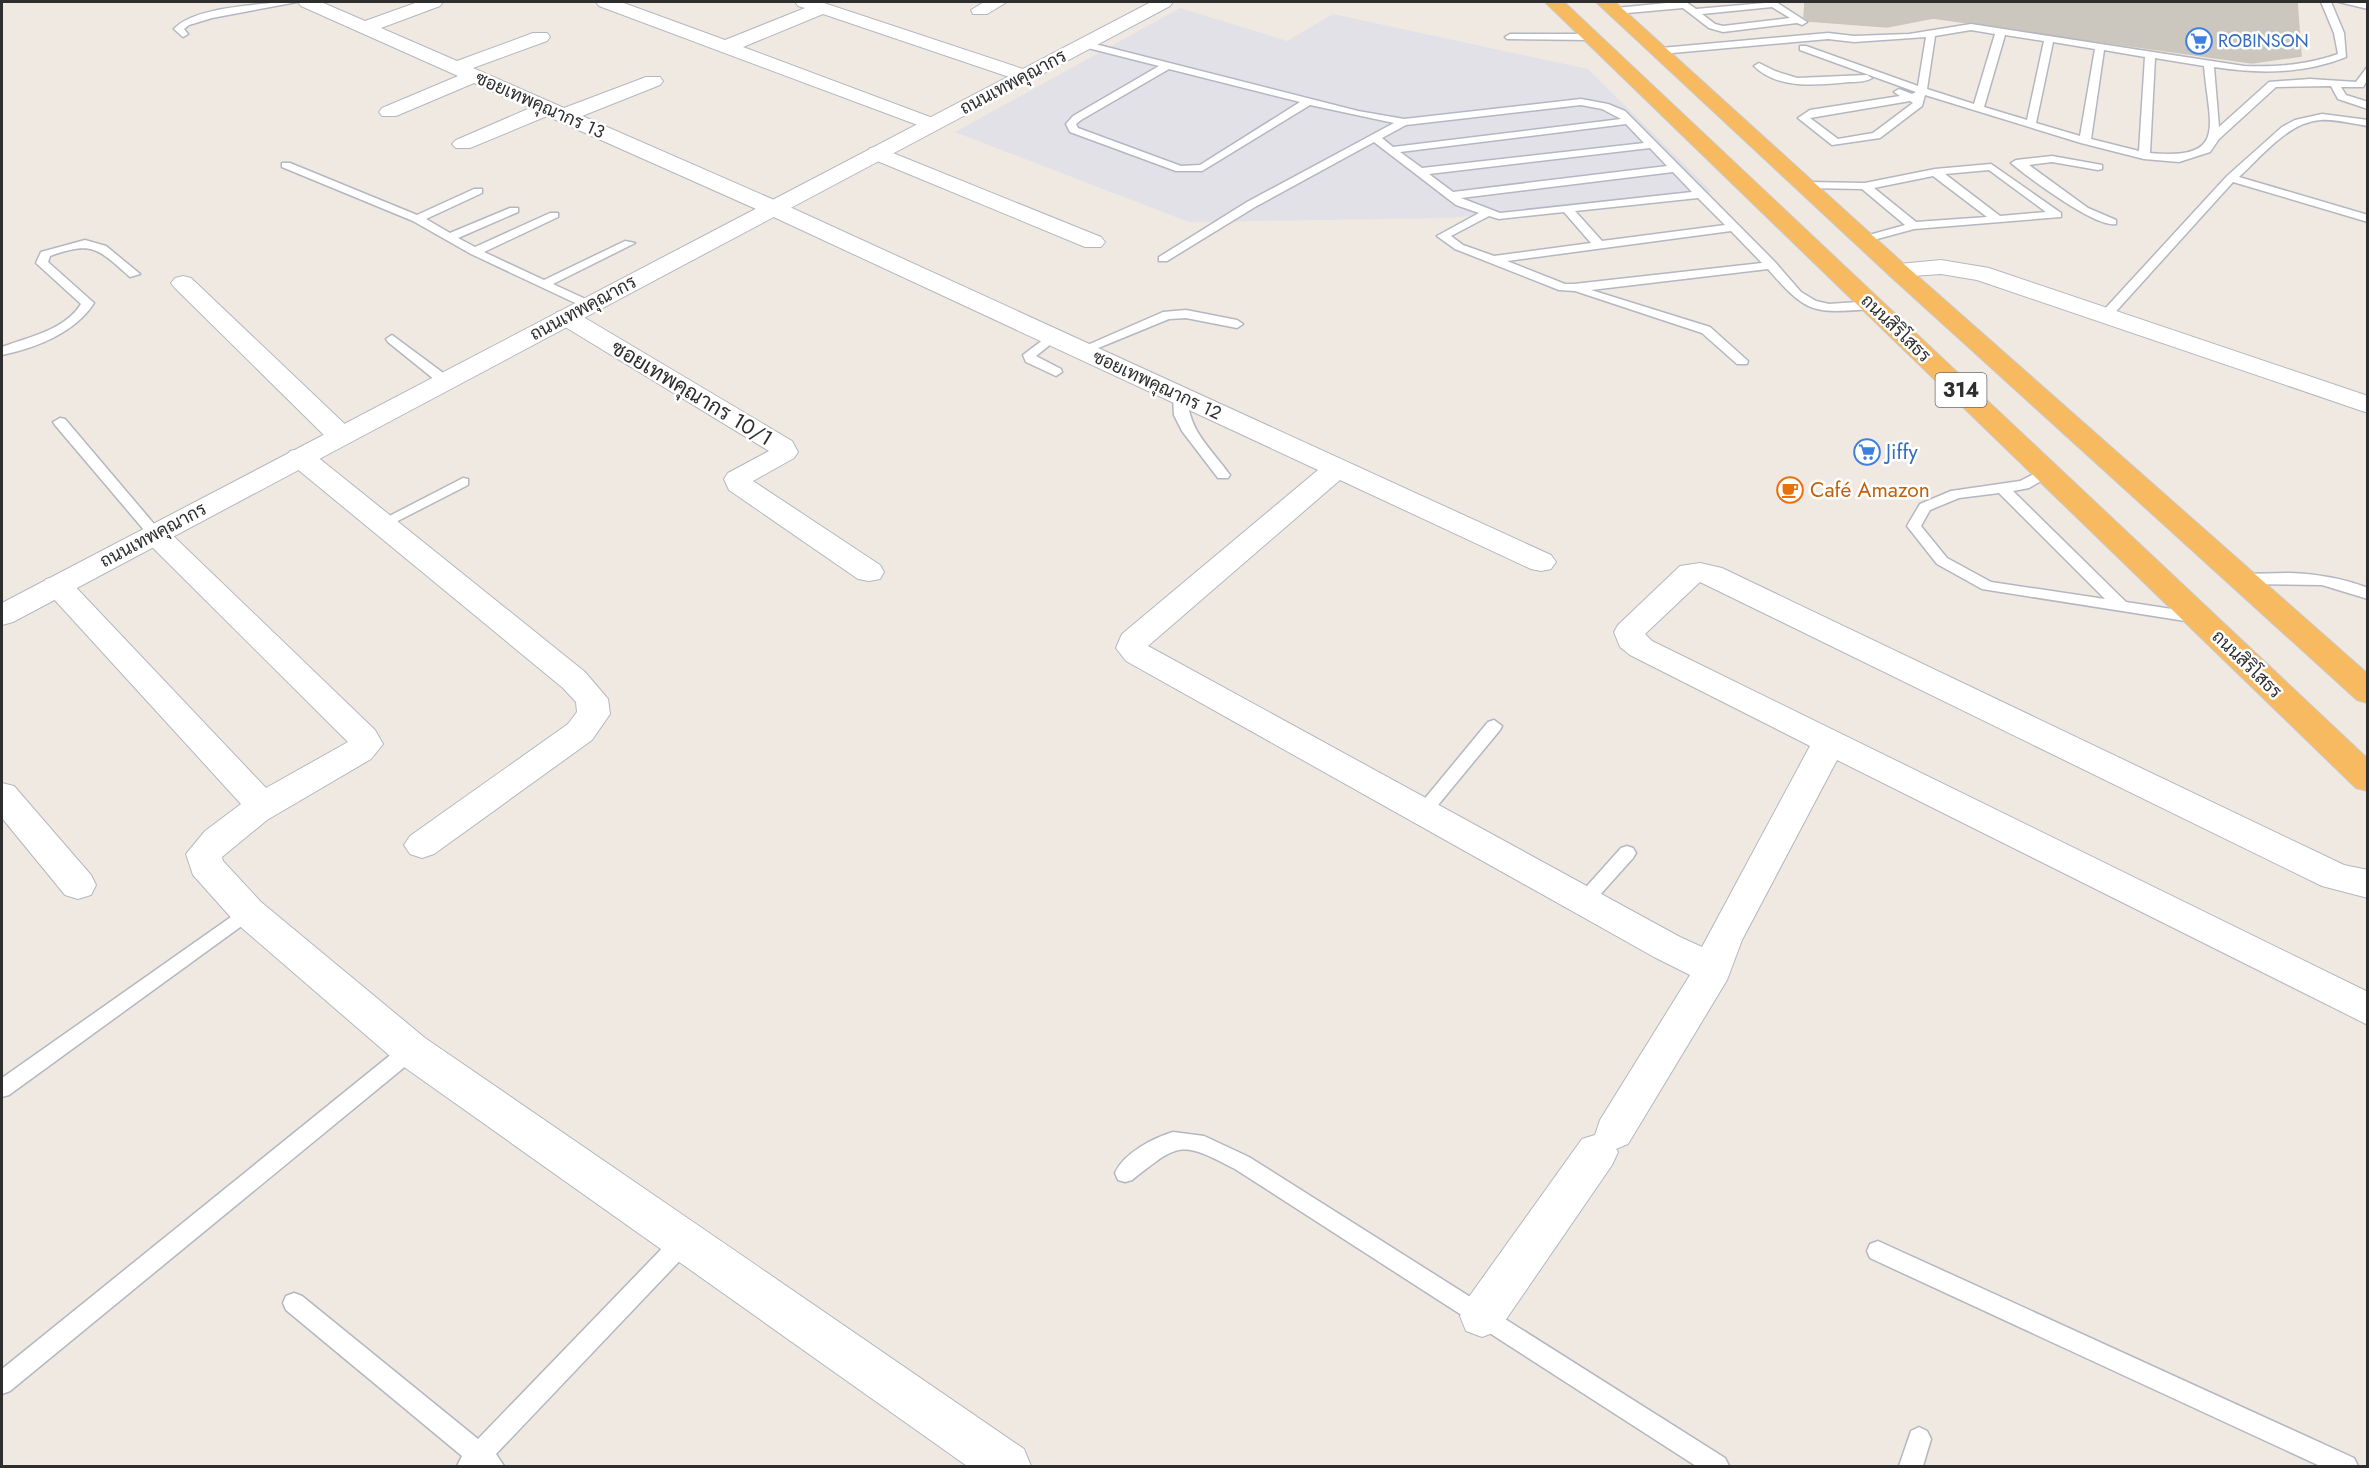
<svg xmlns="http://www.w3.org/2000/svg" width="2369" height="1468" font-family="Jost,Sarabun,sans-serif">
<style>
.industrial{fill:#e3e1e8}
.building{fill:#cbc7bf;stroke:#cbc5ba;stroke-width:1.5}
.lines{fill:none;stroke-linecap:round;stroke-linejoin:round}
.service-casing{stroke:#b4b7c1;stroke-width:3}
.minor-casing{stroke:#b4b7c1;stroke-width:2}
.secondary-casing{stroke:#b4b7c1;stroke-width:2}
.trunk-casing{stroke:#c9c9c9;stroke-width:2}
.service{fill:#fff;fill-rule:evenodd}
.minor{fill:#fff;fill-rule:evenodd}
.secondary{fill:#fff;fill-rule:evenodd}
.trunk{fill:#f8ba60;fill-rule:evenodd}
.labels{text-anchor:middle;stroke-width:5;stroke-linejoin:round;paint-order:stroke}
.far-shop-label{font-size:18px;fill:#366cbe;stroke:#fff;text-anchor:start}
.far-street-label{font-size:18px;fill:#2e2e2e;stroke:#fff}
.shield{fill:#fff;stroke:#6d6d6d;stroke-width:1.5}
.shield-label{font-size:20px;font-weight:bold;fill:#2e2e2e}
.street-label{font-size:21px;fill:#2e2e2e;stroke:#fff}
.shop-label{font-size:21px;fill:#366cbe;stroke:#fff;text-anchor:start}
.food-label{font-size:21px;fill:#c56008;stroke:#fff;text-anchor:start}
</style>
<rect width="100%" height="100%" fill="#efe9e1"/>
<path class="industrial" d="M1180,8L1287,41L1333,14L1588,69L1712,192L1449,218L1189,222L955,132Z"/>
<path class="building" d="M1805,2H2297L2301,56L2252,63L1933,18L1887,27L1809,21L1804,17Z"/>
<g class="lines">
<g class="service-casing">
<g id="service">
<path d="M278,2H297L212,18L189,25L184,29L188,34L183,37L174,29C193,8 250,6 278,2Z"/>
<path d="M1677,2H1686L1696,9L1776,2L1807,22L1802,25L1797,23L1723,32L1709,28L1683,8L1616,14L1611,11L1616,8ZM1772,7L1790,18L1723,26L1715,24L1702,14Z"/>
<path d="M2321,2H2331L2344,33L2346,57C2303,74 2260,74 2214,67L2219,127L2269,82L2310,79L2356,82L2368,66V79L2363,87H2341L2346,95L2368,102V109L2338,99L2331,86L2276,87L2219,139L2210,152L2179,162L2144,159L2081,143L1925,95L1922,106L1880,138L1832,145L1798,118L1810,110L1900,96L1894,92L1899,89L1912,94L1916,92L1800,50V46H1806L1918,86L1926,37L1854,42L1828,39L1661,54L1656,51L1661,48L1828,33L1854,36L1909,34L1971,24L2244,66C2277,67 2307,65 2338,54L2334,33ZM1971,30L1995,34L1974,104L1927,89L1935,36ZM2005,35L2044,41L2027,120L1984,107ZM2053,42L2095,49L2080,136L2036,123ZM2104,50L2145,57L2139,151L2091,139ZM2155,58L2204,66C2209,126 2229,160 2150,153ZM1910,101L1913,103L1873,133L1838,139L1810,118Z"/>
<path d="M2339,2L2368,3V9Z"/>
<path d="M1510,34H1591L1596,37L1591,40L1507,39L1505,37Z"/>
<path d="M1083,41L1358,111L1404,119L1581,99L1608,104L1625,111L1775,262L1801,292L1816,301L1829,304L1872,301L1878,305L1872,309C1813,313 1808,315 1768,269L1591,290L1710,327L1748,361L1747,364H1737L1702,333L1575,291L1559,290L1455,249L1437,236L1479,213L1456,205L1374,142L1255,207L1167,261H1159V257L1247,202L1394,123L1310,105L1202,171H1176L1070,132L1066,124L1073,116L1159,66L1080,46V42ZM1169,69L1300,102L1200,165L1181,166L1078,128L1076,124L1081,120ZM1581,105L1602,109L1621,119L1393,147L1382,138L1406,125ZM1626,124L1644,143L1422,168L1400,152ZM1650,148L1667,166L1453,192L1429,174ZM1673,172L1692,192L1500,213L1461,198ZM1698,198L1725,225L1602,241L1575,211ZM1564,212L1591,243L1494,256L1463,245L1451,236L1489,216L1499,219ZM1731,231L1762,263L1574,284H1565L1507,261Z"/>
<path d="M1759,63L1775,71L1797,78L1867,75L1872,78C1866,82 1857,82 1849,82C1819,85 1778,90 1754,66Z"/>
<path d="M2322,114L2368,120V126C2353,124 2336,119 2321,120C2288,122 2262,156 2239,177L2368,215V222L2233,182L2110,318H2102V312L2227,176L2282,127L2295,120Z"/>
<path d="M2052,156L2102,165V169L2098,170L2052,162L2029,165L2088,208L2116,220V224C2095,228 2028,177 2011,163L2016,160Z"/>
<path d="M282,163H290L417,215L474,189H482V193L426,219L450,233L510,208H518V212L458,238L475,247L550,213H558V217L484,252L544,280L625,241L635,243L553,284L592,302L594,305L588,309L471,254L413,221L282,167Z"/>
<path d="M1991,164L2061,213V217L1914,229L1866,242L1862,241V237L1905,225L1862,189L1807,188L1801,185L1807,182L1865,183L1935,169ZM1989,170L2046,212L2000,216L1945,174ZM1933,176L1987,217L1916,222L1874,188Z"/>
<path d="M85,240L106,246L140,274L130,277C97,248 93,241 50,256L48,262L94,303C75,333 35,348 2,355V347C29,337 65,330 81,304L36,263L41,252Z"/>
<path d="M1186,310L1237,320L1243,324L1237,328L1186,318L1169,319L1086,353L1082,354L1076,350L1163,312Z"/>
<path d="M1052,333L1058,337L1056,340L1036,356L1061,369L1062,372L1056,376L1026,362L1023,355Z"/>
<path d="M392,335L450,378V384H440L388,342L386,339Z"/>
<path d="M1180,392L1187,396C1189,432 1210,447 1230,475L1228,478H1218L1182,431L1174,415L1173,396Z"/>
<path d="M60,418L65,419L160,531L162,534L160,537H150L55,425L53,422Z"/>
<path d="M2046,468L2053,472L2051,475L2029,488L2013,491L2126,602L2198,613L2206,618L2203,622L2198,623L1982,589L1937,564L1907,526L1920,504L1951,491L2020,481ZM1999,493L2105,599L1991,582L1947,558L1921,526L1930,510L1959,498Z"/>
<path d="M463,478L468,479V485L386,527L381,528L374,524Z"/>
<path d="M2290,573C2316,574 2342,578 2368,588V599L2322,585L2241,584L2234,579L2241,574Z"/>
<path d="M1494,720L1502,726L1500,730L1429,816H1417L1414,812L1417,808L1488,722Z"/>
<path d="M1627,846L1633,848L1636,853L1633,858L1590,906H1578L1575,901L1578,896L1621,848Z"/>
<path d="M248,905L254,907L257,912L254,917L9,1095L2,1097V1078Z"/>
<path d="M411,1042L418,1044L421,1050L418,1056L10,1391L2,1394V1369L404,1044Z"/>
<path d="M1173,1132L1204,1136L1249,1157L1725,1458L1729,1466H1696L1235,1169C1180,1140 1179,1143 1132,1180L1125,1182L1118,1180L1115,1173C1124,1153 1153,1138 1173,1132Z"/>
<path d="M683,1232L691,1235L694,1242L691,1249L496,1454L504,1466H457L462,1456L286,1310L283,1303L286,1296L294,1293L302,1296L478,1439L675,1235Z"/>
<path d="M1878,1241L2354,1458L2358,1466H2320L1870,1258L1867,1251L1870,1244Z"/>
<path d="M1919,1427L1927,1431L1931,1439L1923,1466H1899L1911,1431Z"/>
</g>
</g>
<g class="minor-casing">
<g id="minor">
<path d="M298,2H321L365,21L418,2H443L440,6L381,28L457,61L533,33H547L550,37L547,41L473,68L564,108L646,77H660L663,81L660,85L582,116L781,203L1551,555L1556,562L1551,569L1541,571L1531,569L1340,480L1148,646L1680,937L1702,947L1810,746L1630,655L1620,647L1614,632L1618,625L1680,566L1700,563L1722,568L2344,865L2368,870V898L2322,886L1700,582L1645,634L1652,641L2368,992V1025L1837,760L1742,940L1727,980L1628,1144L1616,1149L1618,1152L1612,1165L1498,1331L1482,1337L1466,1331L1460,1316L1466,1301L1582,1139L1595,1135L1600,1120L1690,975L1654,957L1126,661L1116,648L1122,634L1318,470L765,213L547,116L470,148H456L452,144L456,140L530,108L474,83L396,116H382L379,112L382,108L458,76L301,6Z"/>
<path d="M596,2H621L725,40L805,8L798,6L795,2H821L1032,72L1035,76L1032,80H1018L823,14L743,47L938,120L941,124L938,128L931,130L599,6Z"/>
<path d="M984,2H1007L987,14H973L971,10Z"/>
<path d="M1153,2H1173L1164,8L1156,6Z"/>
<path d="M878,147L1101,237L1105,242L1101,247H1085L870,158L867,153L870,148Z"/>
<path d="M1941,260L1989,268L2368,396V413L1977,280L1941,274L1897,277L1889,275L1885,270L1889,265Z"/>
<path d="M183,276L191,278L351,430L355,436L351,442L341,444L331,442L175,288L171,283L175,278Z"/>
<path d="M566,310L575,312L792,441L798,452L794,458L753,481L880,565L884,572L880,579L869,581L858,579L729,490L724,479L728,473L769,451L557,322L554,317L557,312Z"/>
<path d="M300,449L310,451L585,672L608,699L610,714L592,740L434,854L422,858L410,854L404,845L410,836L568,724L577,712L576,702L563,688L290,463L286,457L290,451Z"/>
<path d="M155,525L165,528L375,730L383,744L371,759L267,820L222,857L223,861L261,902L425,1038L1024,1449L1031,1466H967L397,1062L235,922L193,875L186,854L205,831L241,804L42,586L46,579L57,577L68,579L266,788L348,742L145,540L141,534L145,528Z"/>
<path d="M2,783L14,786L91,875L96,885L91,895L78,899L65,895L2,818Z"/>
</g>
</g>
<g class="secondary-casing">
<path id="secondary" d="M1151,2H1173L1170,6L13,622L2,625V603Z"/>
</g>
<g class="trunk-casing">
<g id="trunk">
<path d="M1545,2H1564L2368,759V791L2356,788Z"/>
<path d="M1596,2H1615L1905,265L2368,674V703L2357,700L1889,275Z"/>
</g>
</g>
<use href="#service" class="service"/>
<use href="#minor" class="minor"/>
<use href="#secondary" class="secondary"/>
<use href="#trunk" class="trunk"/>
</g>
<defs>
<g id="supermarket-ring" transform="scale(1.35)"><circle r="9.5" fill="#fff" stroke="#3f7fe0" stroke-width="1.5"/><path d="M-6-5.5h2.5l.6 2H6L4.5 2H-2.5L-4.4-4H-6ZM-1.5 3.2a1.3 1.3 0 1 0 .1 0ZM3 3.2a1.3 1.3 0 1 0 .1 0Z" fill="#3f7fe0"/></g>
<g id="cafe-ring" transform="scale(1.35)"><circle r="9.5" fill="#fff" stroke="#e8710a" stroke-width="1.5"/><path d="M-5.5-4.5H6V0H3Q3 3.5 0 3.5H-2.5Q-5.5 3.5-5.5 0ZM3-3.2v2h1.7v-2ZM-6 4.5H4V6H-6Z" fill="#e8710a"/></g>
</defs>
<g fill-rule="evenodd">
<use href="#supermarket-ring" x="2199" y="41"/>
<use href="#supermarket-ring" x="1867" y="452"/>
<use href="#cafe-ring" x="1790" y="490"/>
</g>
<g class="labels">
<g class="far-shop-label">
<text x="2218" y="47">ROBINSON</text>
</g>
<g class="far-street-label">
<text transform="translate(1013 82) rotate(-28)" y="6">ถนนเทพคุณากร</text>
<text transform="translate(540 105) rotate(24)" y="6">ซอยเทพคุณากร 13</text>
<text transform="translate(583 308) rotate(-28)" y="6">ถนนเทพคุณากร</text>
<text transform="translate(1896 328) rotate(44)" y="6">ถนนสิริโสธร</text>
<text transform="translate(1157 385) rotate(25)" y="6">ซอยเทพคุณากร 12</text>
<text transform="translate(153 535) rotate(-28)" y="6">ถนนเทพคุณากร</text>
<text transform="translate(2247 664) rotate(44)" y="6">ถนนสิริโสธร</text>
</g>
<rect class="shield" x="1935.5" y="373" width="51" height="34" rx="4.5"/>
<g class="shield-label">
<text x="1961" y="397">314</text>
</g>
<g class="street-label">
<text transform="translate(692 393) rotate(31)" y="7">ซอยเทพคุณากร 10/1</text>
</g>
<g class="shop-label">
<text x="1886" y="459">Jiffy</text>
</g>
<g class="food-label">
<text x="1810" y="497">Café Amazon</text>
</g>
</g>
<rect width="2369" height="1468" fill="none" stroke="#2e2e2e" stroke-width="6"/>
</svg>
